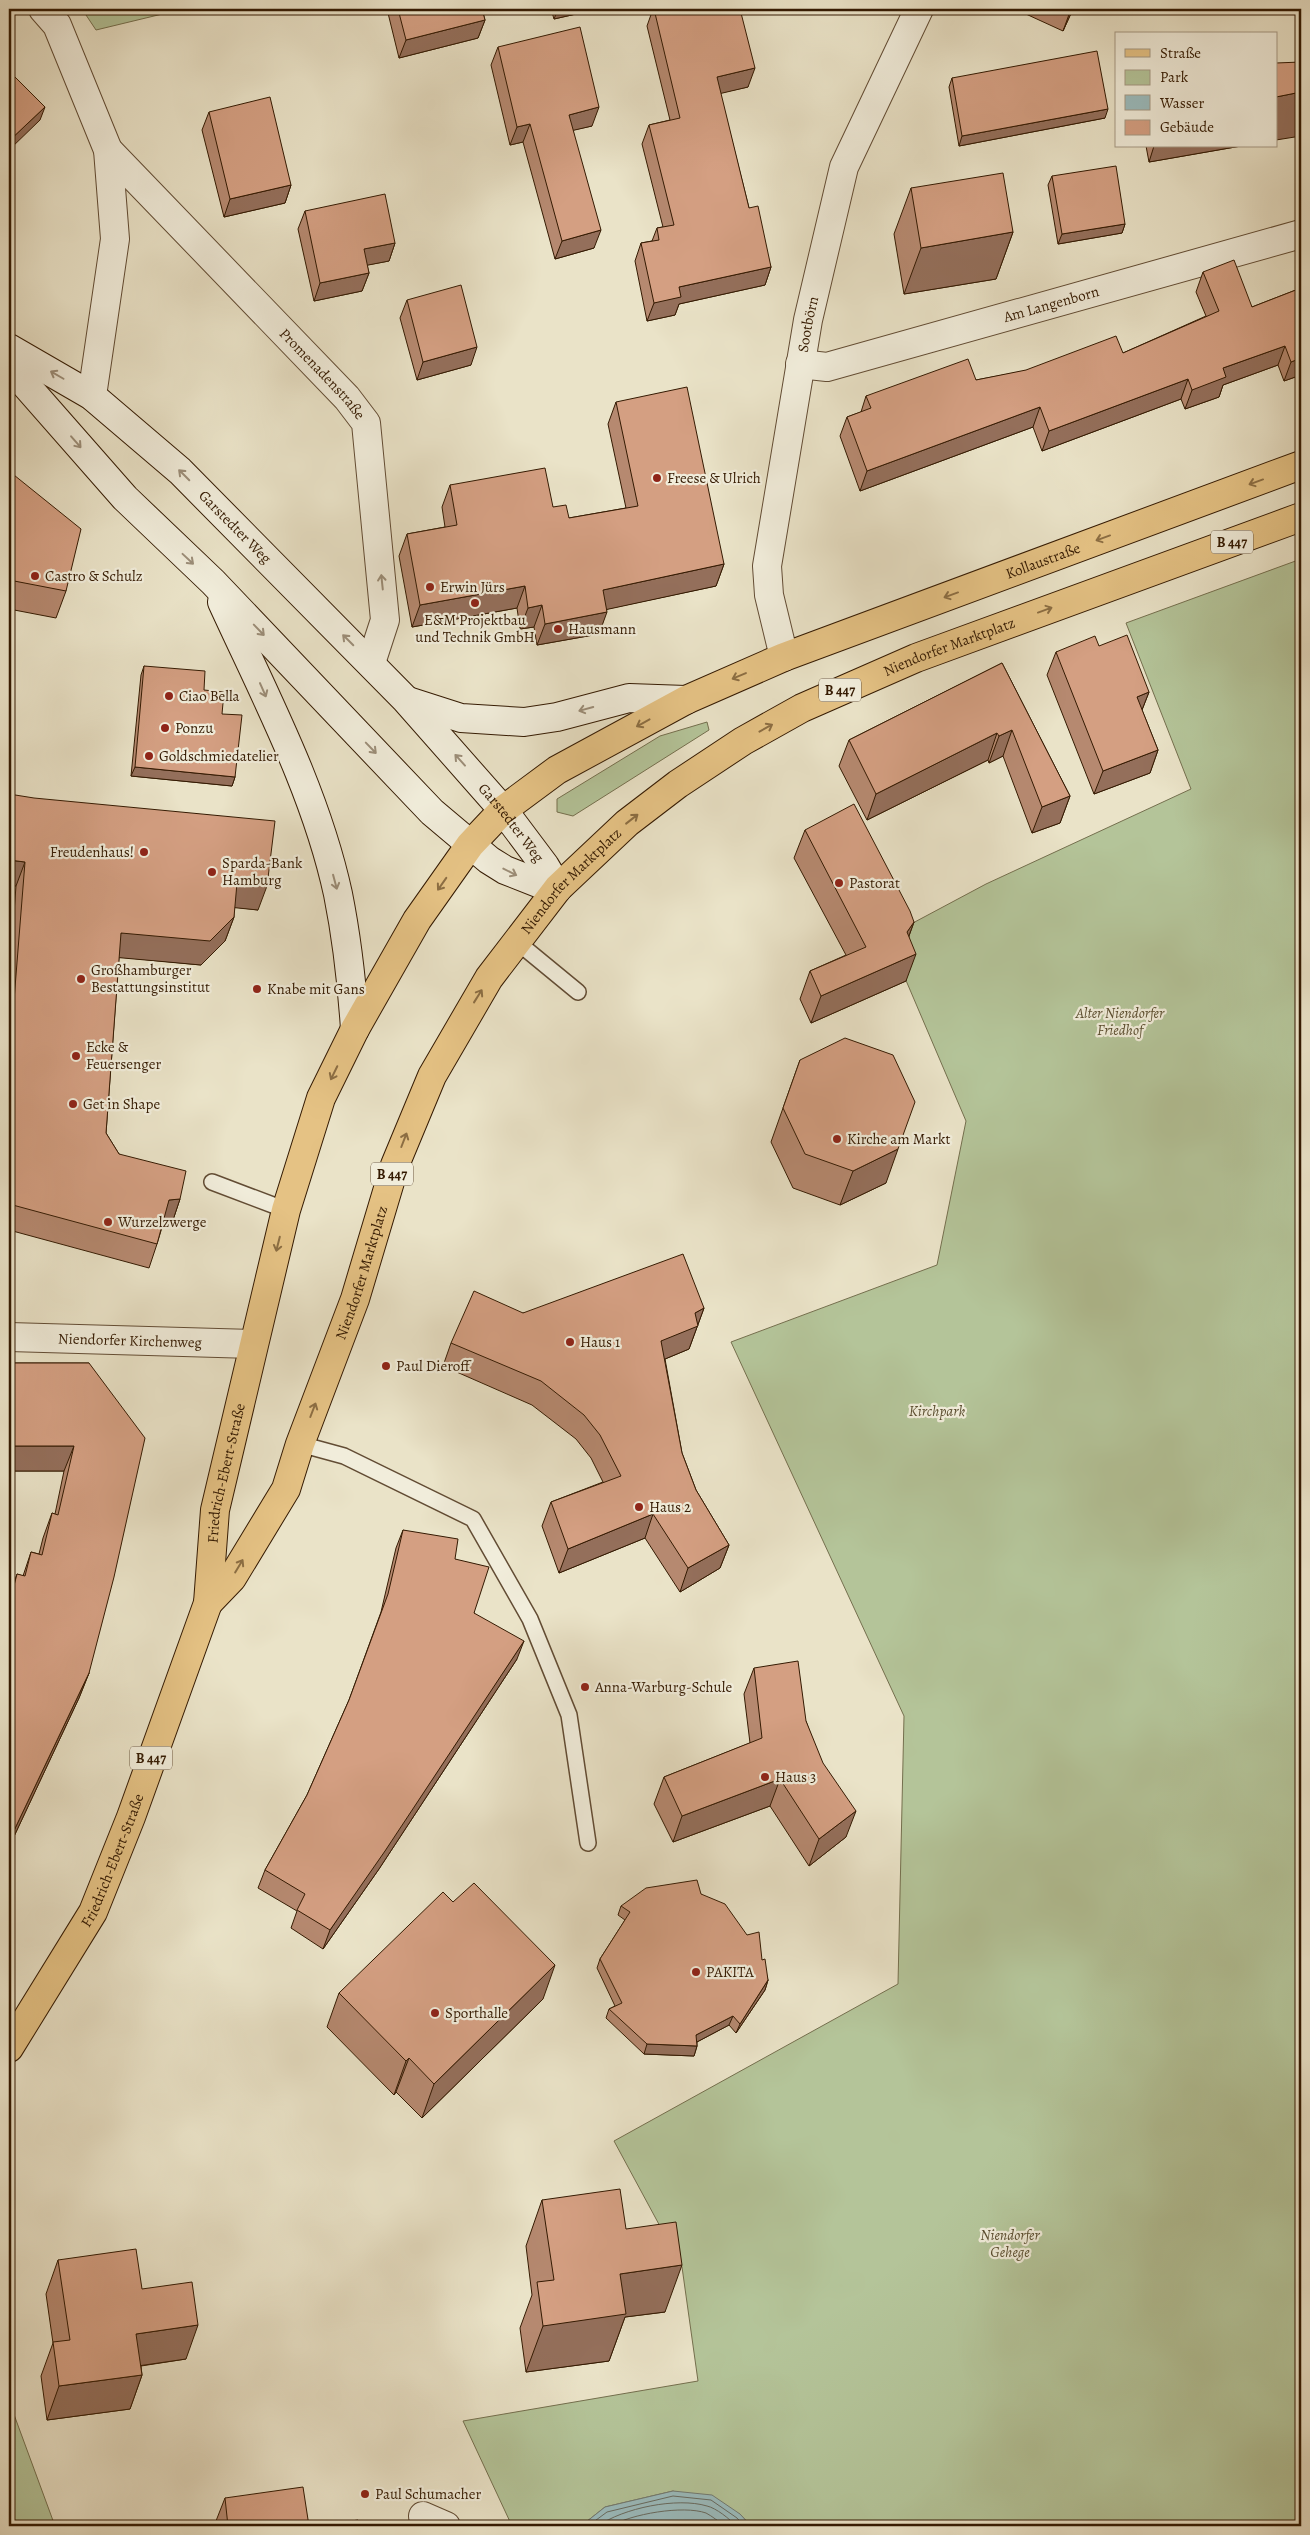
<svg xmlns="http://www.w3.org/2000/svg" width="1310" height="2535" font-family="Alegreya,serif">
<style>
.green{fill:#b4c499;stroke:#746f4e}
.water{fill:#9bbcbe;stroke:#727b73}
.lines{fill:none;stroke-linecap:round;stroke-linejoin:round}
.shore{stroke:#686b60;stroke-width:1}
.lane-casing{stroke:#624c34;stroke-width:18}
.street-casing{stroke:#624c34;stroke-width:30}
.secondary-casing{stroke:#341a02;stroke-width:30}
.primary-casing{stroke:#341a02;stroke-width:30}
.lane{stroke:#f1eddb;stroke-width:15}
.street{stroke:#f1eddb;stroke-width:28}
.secondary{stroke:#f1eddb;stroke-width:28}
.primary{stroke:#e5c284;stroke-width:28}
.wall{fill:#b68970;stroke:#341a02}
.shaded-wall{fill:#946f5b;stroke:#341a02}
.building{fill:#d49f82;stroke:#341a02}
.oneway{stroke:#9c8e79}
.oneway2{stroke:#8c6e43}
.poi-dot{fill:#8f2418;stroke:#f1eddb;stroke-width:2}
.labels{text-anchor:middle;stroke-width:4.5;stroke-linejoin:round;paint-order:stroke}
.shield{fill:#f1eddb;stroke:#6d5943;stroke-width:1}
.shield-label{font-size:14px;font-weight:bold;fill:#341a02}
.street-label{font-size:15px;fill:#341a02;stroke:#f1eddb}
.poi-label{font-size:15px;fill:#341a02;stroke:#f1eddb;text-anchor:start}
.park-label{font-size:15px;font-style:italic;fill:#5a4d2f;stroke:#f1eddb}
</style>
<rect width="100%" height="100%" fill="#eae3c8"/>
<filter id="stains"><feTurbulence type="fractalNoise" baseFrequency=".004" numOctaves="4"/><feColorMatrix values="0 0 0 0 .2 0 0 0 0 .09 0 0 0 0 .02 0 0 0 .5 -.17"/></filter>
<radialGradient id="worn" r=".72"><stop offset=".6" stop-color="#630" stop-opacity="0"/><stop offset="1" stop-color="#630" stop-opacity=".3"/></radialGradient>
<g class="green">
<path d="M82,9H183L96,30Z"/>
<path d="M1301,559V2526H751L740,2514L673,2491L605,2507L581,2526H512L463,2421L698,2381L682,2267L614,2141L898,1984L904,1716L731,1342L937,1265L966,1121L896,957V932L986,884L1191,789L1126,623Z"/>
<path d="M707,722L709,730L573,816L557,812V799L660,736Z"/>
<path d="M9,2401L55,2526H9Z"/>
</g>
<path class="water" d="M673,2491L712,2495L740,2514L751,2526H581L605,2507Z"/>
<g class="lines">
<g class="shore">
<path d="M588,2526L607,2512L673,2496L711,2500L737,2518L744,2526"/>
<path d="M598,2526C623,2508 677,2497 707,2506C716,2508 730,2519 736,2526"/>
<path d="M611,2526C631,2514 683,2505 706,2513C712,2516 719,2522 725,2526"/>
</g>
<g class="lane-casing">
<g id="lane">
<path d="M516,941L578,992"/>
<path d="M212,1182L286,1210"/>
<path d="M300,1444L344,1456L473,1519L530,1619L569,1715L588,1843"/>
</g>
</g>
<g class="street-casing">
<g id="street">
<path d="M43,9L57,25L108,150L115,239L92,396"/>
<path id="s1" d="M108,150L347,398L366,423L385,620L371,663"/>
<path id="s2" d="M800,364L827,367L1301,234"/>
<path id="s3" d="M784,657L769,595L767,566L808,320L844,167L919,9"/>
<path id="s4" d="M9,1337L253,1344"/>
<path d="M423,2516L446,2526"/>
</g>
</g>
<g class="secondary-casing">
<g id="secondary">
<path id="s5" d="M9,348L92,396L180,471L406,700L503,810L545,866L558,888"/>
<path d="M9,366L125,498L213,582L432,812L489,860L505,870L543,885L558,888"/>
<path d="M222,602C265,696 316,792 338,894C347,939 352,984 355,1029"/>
<path d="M408,701L461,718L524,722L557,717L629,698L686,700"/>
</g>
</g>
<g class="primary-casing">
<g id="primary">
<path id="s6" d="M208,1603L232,1578L286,1489L300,1444L355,1299L395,1165L432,1076L489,978L558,888L627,823L678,784L743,741L802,708L916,658L1301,517"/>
<path id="s7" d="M9,2048L93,1912L131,1817L208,1603L215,1510L286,1210L321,1098L355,1029L417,920L470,845L503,810L557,770L686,700L784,657L1301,465"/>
</g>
</g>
<use href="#lane" class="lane"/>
<use href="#street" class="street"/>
<use href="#secondary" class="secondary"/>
<use href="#primary" class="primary"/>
</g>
<g class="wall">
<path d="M387,9H482L485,20L478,38L399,58Z"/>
<path d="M551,9H598L554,19Z"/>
<path d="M653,9H740L748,87L720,93L749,208L771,267L765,285L679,304L675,315L647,321L635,261L641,243L652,241L657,228L663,227L642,144L649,125L670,120L647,26Z"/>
<path d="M1015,9H1073L1063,31Z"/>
<path d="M498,47L592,126L573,130L594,248L555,259L523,142L510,145L491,65Z"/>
<path d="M952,78L1105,118L959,146L949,87Z"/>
<path d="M209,112L291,185L285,203L224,217L202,130Z"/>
<path d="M1146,146H1241L1149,162Z"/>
<path d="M1052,176L1125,224L1122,233L1058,244L1048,185Z"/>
<path d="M911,188L1013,232L996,279L904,294L894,234Z"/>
<path d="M305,211L395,243L389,261L367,265L369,273L362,291L314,301L298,229Z"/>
<path d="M1203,272L1252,307L1301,288V375L1284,381L1278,365L1223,385L1219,397L1185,409L1181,399L1042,451L1033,427L860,491L840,436L847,417L861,412L866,396L976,380L1123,353L1206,316L1196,292Z"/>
<path d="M407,300L471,365L417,380L400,318Z"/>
<path d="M616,402L724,564L716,586L607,609L599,634L537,645L534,627L520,629L517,608L412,627L399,556L407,534L445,527L442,507L450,485L553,507L569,518L626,508L608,424Z"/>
<path d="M9,471L66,591L56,618L9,609Z"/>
<path d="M1099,646L1149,692L1142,710L1158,750L1150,773L1094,794L1047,675L1056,652Z"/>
<path d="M1002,663L1070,796L1060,823L1032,833L1003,756L989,763L988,760L867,820L839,766L849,740Z"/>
<path d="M144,666L204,690L222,714L235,777L232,786L131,776L141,675Z"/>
<path d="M9,794L258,910L234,907V917L225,941L201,965L119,957L106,1133L119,1154L180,1199L172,1223L163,1224L157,1244L149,1268L9,1230V978L16,886L9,885Z"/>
<path d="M805,830L914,922L909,936L906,981L811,1023L800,999L810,971L846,955L794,858Z"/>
<path d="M800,1060L886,1183L840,1205L793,1188L771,1142Z"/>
<path d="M704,1308L689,1349L665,1359L682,1453L696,1490L729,1545L720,1568L680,1592L645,1538L559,1573L542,1526L551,1502L603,1482L591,1458L576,1439L532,1405L443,1366L451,1343L523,1313Z"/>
<path d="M10,1363H89V1673L79,1698L9,1847V1598L17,1574L23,1576L31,1552L39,1554L43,1538L52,1513L55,1514L64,1471H9V1368Z"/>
<path d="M403,1530L455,1559L474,1613L517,1659L379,1869L323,1949L291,1928L297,1911L258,1888L265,1870L307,1795L349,1700L381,1612L396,1548Z"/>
<path d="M754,1668L806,1721L846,1837L809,1866L770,1806L673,1842L654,1804L664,1777L750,1743L744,1694Z"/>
<path d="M701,1894L762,1960L768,1980L765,1990L736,2033L729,2025L697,2042V2046L694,2056L644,2054L606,2018L609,2009L615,2006L597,1968L600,1959L625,1920L618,1915L621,1906Z"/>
<path d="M453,1902L543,1999L422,2118L396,2092L394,2095L327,2027L339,1993Z"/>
<path d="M542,2200L626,2229L665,2312L625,2317L609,2361L526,2372L520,2328L532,2295L526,2246Z"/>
<path d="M58,2260L142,2289L186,2359L141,2366L142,2375L130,2409L47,2420L41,2376L53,2343L46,2294Z"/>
<path d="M225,2498L309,2526H214Z"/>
</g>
<g class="shaded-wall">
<path d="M558,9H598L554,19Z"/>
<path d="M1071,9H1073L1063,31Z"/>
<path d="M485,20L478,38L399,58L406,40Z"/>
<path d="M755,68L748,87L710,96L717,77Z"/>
<path d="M1301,92V136L1276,140V97Z"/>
<path d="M45,107L40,120L9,150V141Z"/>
<path d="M599,107L592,126L562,133L569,115Z"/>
<path d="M1108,109L1105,118L959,146L962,136Z"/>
<path d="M530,124L523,142L510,145L517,127Z"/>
<path d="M1154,146H1241L1149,162Z"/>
<path d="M291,185L285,203L224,217L230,199Z"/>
<path d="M1125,224L1122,233L1058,244L1062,234Z"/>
<path d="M601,230L594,248L555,259L562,241Z"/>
<path d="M1013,232L996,279L904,294L921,248Z"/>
<path d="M395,243L389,261L358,267L364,249Z"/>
<path d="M771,267L765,285L679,304L675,315L647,321L654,303L679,287Z"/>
<path d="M369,273L362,291L314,301L320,283Z"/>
<path d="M1285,346L1278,365L1223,385L1219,397L1185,409L1192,390L1223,368Z"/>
<path d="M477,347L471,365L417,380L423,362Z"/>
<path d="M1301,358V375L1284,381L1291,362Z"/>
<path d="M1188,379L1181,399L1042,451L1049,431Z"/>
<path d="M1040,407L1033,427L860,491L867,471Z"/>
<path d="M724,564L716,586L595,612L603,590Z"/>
<path d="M525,586L517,608L412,627L420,605Z"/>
<path d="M542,605L534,627L520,629L528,608Z"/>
<path d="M607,612L599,634L537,645L545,624Z"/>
<path d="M1149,692L1140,715L1137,697Z"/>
<path d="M1012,730L1003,756L989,763L999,736Z"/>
<path d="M997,733L988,760L867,820L876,794Z"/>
<path d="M1158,750L1150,773L1094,794L1103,771Z"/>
<path d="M135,767L235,777L232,786L131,776Z"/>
<path d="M1070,796L1060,823L1032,833L1042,807Z"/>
<path d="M9,860L25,862L16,886L9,885Z"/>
<path d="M237,883L267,886L258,910L228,907Z"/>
<path d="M234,917L225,941L201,965L112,957L121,933Z"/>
<path d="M914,922L904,949L907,932Z"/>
<path d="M916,954L906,981L811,1023L821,996Z"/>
<path d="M898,1149L886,1183L840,1205L853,1171Z"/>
<path d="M180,1199L172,1223L160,1224L169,1200Z"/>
<path d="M704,1308L689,1349L653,1364L661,1341L695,1313Z"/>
<path d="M9,1446H74L64,1471H9Z"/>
<path d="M653,1514L645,1538L559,1573L568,1549Z"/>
<path d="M729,1545L720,1568L680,1592L688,1568Z"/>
<path d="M524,1641L517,1659L379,1869L323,1949L330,1930Z"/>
<path d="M89,1673L79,1698L9,1847V1841Z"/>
<path d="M780,1779L770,1806L673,1842L682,1816Z"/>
<path d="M856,1811L846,1837L809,1866L819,1839Z"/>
<path d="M555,1965L543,1999L422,2118L434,2084Z"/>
<path d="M768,1980L765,1990L736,2033L740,2024Z"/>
<path d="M733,2016L729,2025L693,2044L696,2035Z"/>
<path d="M647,2044L697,2046L694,2056L644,2054Z"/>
<path d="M409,2058L396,2092L394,2095L406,2061Z"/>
<path d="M682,2265L665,2312L625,2317L609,2361L526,2372L543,2326L620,2274Z"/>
<path d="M198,2325L186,2359L124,2368L136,2334Z"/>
<path d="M142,2375L130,2409L47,2420L59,2386Z"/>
</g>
<g class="building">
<path d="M398,9H482L485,20L406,40Z"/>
<path d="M654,9H740L755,68L717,77L749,208L758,206L771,267L679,287L681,297L654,303L641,243L659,240L657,228L674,225L649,125L680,118Z"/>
<path d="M1061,9H1071L1069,13Z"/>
<path d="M580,27L599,107L569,115L601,230L562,241L530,124L517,127L498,47Z"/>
<path d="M1097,51L1108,109L962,136L952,78Z"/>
<path d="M1301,62V92L1276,97V63Z"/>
<path d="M9,71L45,107L9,141Z"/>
<path d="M270,97L291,185L230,199L209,112Z"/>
<path d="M1116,166L1125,224L1062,234L1052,176Z"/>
<path d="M1003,173L1013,232L921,248L911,188Z"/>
<path d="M385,194L395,243L364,249L369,273L320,283L305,211Z"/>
<path d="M1234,260L1252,307L1301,288V358L1291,362L1285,346L1223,368L1226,377L1192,390L1188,379L1049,431L1040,407L867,471L847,417L871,408L866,396L968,359L976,380L1026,370L1116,336L1123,353L1219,311L1203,272Z"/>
<path d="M461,285L477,347L423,362L407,300Z"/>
<path d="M687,387L724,564L603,590L607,612L545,624L542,605L528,608L525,586L420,605L407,534L457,525L450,485L545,468L553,507L566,505L569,518L638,506L616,402Z"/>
<path d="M9,471L81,529L66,591L9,580Z"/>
<path d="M1127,635L1149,692L1137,697L1158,750L1103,771L1056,652L1095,636L1099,646Z"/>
<path d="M1002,663L1070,796L1042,807L1012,730L999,736L997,733L876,794L849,740Z"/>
<path d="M144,666L205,671L204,690L224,692L222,714L242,715L235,777L135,767Z"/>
<path d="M9,794L34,798L275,821L267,886L237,883L234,917L210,941L121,933L106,1133L119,1154L186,1171L180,1199L169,1200L157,1244L9,1204V1063L25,862L9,860Z"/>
<path d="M854,804L910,911L914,922L907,932L916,954L821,996L810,971L866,947L805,830Z"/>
<path d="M845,1038L893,1055L915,1102L898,1149L853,1171L805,1154L783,1108L800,1060Z"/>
<path d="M683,1254L704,1308L695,1313L698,1326L661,1341L682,1453L696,1490L729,1545L688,1568L653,1514L568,1549L551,1502L621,1476L600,1435L584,1415L541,1381L451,1343L474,1291L523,1313Z"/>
<path d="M10,1363H89L145,1438L114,1577L89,1673L9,1841V1628L11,1621H9V1605L17,1574L25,1576L31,1552L42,1555L52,1513L58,1515L74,1446H9V1372H10Z"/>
<path d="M403,1530L458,1539L455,1559L489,1567L474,1613L524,1641L385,1851L330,1930L297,1910L305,1894L265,1870L307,1795L349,1700L388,1594Z"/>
<path d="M798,1661L806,1721L823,1763L856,1811L819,1839L780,1779L682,1816L664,1777L762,1738L754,1668Z"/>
<path d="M697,1880L701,1894L725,1904L747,1935L759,1932L762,1960L765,1959L768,1980L740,2024L733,2016L696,2035L697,2046L647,2044L609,2009L622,2003L600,1959L630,1912L621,1906L646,1888Z"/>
<path d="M474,1883L555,1965L434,2084L409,2058L406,2061L339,1993L443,1892L453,1902Z"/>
<path d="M620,2189L626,2229L676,2222L682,2265L620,2274L626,2314L543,2326L537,2282L554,2280L542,2200Z"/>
<path d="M136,2249L142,2289L192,2282L198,2325L136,2334L142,2375L59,2386L53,2342L70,2340L58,2260Z"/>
<path d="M303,2487L309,2526H228L225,2498Z"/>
<path d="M358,2520L359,2526H316Z"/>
</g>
<defs><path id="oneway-shaft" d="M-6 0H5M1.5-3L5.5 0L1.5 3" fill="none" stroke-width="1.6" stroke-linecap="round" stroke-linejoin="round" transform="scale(1.25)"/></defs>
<g class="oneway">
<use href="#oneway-shaft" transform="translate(57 375) rotate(-150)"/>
<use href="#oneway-shaft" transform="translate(76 442) rotate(49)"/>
<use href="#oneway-shaft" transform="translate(184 475) rotate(-135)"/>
<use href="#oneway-shaft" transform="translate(188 559) rotate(43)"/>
<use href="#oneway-shaft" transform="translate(382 582) rotate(-96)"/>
<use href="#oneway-shaft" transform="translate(259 630) rotate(46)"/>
<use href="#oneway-shaft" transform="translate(348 640) rotate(-135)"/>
<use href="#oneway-shaft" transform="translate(263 690) rotate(66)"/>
<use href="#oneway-shaft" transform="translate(586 709) rotate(165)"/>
<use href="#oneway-shaft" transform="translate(371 748) rotate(46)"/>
<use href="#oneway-shaft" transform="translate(460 760) rotate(-132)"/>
<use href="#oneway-shaft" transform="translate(510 872) rotate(27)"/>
<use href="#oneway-shaft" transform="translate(335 882) rotate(75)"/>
</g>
<g class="oneway2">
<use href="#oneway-shaft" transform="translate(1256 482) rotate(160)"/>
<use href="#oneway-shaft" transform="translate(1103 538) rotate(160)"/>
<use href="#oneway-shaft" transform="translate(951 595) rotate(160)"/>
<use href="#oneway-shaft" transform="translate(1045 610) rotate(-20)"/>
<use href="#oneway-shaft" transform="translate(739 676) rotate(157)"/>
<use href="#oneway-shaft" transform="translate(643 723) rotate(151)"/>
<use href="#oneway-shaft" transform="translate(766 728) rotate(-29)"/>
<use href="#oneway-shaft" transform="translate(632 819) rotate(-38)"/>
<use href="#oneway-shaft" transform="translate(442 884) rotate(125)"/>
<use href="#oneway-shaft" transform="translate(478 996) rotate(-58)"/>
<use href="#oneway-shaft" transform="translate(334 1073) rotate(116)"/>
<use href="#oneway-shaft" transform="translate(404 1140) rotate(-69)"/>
<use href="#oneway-shaft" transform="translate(278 1244) rotate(104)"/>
<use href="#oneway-shaft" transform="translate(313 1410) rotate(-69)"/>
<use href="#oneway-shaft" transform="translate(239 1566) rotate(-59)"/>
</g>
<g class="poi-dot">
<circle cx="657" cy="478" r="5"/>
<circle cx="35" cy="576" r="5"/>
<circle cx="430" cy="587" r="5"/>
<circle cx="475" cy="603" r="5"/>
<circle cx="558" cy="629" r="5"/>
<circle cx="169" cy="696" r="5"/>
<circle cx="165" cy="728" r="5"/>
<circle cx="149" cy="756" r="5"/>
<circle cx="144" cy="852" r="5"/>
<circle cx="212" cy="872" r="5"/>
<circle cx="839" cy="883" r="5"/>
<circle cx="81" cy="979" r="5"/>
<circle cx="257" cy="989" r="5"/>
<circle cx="76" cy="1056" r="5"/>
<circle cx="73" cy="1104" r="5"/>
<circle cx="837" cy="1139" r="5"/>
<circle cx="108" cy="1222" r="5"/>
<circle cx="570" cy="1342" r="5"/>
<circle cx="386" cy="1366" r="5"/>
<circle cx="639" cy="1507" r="5"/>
<circle cx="585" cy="1687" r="5"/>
<circle cx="765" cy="1777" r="5"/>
<circle cx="696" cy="1972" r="5"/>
<circle cx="435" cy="2013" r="5"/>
<circle cx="365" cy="2494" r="5"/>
</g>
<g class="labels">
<g class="shield">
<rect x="1211" y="530.5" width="42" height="23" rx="4"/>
<rect x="819" y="678.5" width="42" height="23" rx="4"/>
<rect x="371" y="1162.5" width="42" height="23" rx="4"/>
<rect x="130" y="1746.5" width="42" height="23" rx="4"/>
</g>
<g class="shield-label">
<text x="1232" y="547">B 447</text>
<text x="840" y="695">B 447</text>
<text x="392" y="1179">B 447</text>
<text x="151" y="1763">B 447</text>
</g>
<g class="street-label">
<text dy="5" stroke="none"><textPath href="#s2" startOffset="260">Am Langenborn</textPath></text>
<text dy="5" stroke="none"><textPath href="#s3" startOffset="338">Sootbörn</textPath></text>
<text dy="5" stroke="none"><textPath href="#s1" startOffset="310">Promenadenstraße</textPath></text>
<text dy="5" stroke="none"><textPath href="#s5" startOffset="290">Garstedter Weg</textPath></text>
<text dy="5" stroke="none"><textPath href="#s7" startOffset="1948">Kollaustraße</textPath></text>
<text dy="5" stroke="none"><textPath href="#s6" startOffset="1268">Niendorfer Marktplatz</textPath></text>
<text dy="5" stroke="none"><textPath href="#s5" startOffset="695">Garstedter Weg</textPath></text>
<text dy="5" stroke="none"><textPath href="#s6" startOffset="818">Niendorfer Marktplatz</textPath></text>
<text dy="5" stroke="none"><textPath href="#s6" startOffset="368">Niendorfer Marktplatz</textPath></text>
<text dy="5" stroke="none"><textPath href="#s4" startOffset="121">Niendorfer Kirchenweg</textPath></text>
<text dy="5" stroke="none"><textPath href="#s7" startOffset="621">Friedrich-Ebert-Straße</textPath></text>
<text dy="5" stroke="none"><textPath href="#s7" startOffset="215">Friedrich-Ebert-Straße</textPath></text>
</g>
<g class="poi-label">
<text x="667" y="483">Freese &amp; Ulrich</text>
<text x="45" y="581">Castro &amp; Schulz</text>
<text x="440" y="592">Erwin Jürs</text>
<text x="475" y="625" text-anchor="middle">E&amp;M Projektbau<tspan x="475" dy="17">und Technik GmbH</tspan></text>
<text x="568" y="634">Hausmann</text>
<text x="179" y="701">Ciao Bella</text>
<text x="175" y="733">Ponzu</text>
<text x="159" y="761">Goldschmiedatelier</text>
<text x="134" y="857" text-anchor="end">Freudenhaus!</text>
<text x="222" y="868">Sparda-Bank<tspan x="222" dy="17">Hamburg</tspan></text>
<text x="849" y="888">Pastorat</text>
<text x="91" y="975">Großhamburger<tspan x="91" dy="17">Bestattungsinstitut</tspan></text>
<text x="267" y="994">Knabe mit Gans</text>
<text x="86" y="1052">Ecke &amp;<tspan x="86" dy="17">Feuersenger</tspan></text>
<text x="83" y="1109">Get in Shape</text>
<text x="847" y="1144">Kirche am Markt</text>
<text x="118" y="1227">Wurzelzwerge</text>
<text x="580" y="1347">Haus 1</text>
<text x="396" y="1371">Paul Dieroff</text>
<text x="649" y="1512">Haus 2</text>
<text x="595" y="1692">Anna-Warburg-Schule</text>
<text x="775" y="1782">Haus 3</text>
<text x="706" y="1977">PAKITA</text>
<text x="445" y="2018">Sporthalle</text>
<text x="375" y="2499">Paul Schumacher</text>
</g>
<g class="park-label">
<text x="1120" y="1018">Alter Niendorfer<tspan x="1120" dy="17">Friedhof</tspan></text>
<text x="937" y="1416">Kirchpark</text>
<text x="1010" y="2240">Niendorfer<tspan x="1010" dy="17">Gehege</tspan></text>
</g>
</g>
<rect width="1310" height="2535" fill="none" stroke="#eae3c8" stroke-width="30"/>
<rect x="10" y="10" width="1290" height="2515" fill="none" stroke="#341a02" stroke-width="2.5"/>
<rect x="15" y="15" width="1280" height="2505" fill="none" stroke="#341a02"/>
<rect x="1115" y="32" width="162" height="115" fill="#f1eddb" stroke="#a59984"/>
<rect x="1125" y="49" width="25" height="8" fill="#e5c284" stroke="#a59984"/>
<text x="1160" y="58" font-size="15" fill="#341a02">Straße</text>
<rect x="1125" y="70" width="25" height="15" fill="#b4c499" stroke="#a59984"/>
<text x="1160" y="82" font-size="15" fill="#341a02">Park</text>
<rect x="1125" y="95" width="25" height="15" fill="#9bbcbe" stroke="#a59984"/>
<text x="1160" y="108" font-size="15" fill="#341a02">Wasser</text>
<rect x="1125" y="120" width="25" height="15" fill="#d49f82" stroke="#a59984"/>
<text x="1160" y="132" font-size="15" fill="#341a02">Gebäude</text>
<rect width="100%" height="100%" filter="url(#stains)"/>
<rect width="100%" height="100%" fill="url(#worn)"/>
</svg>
